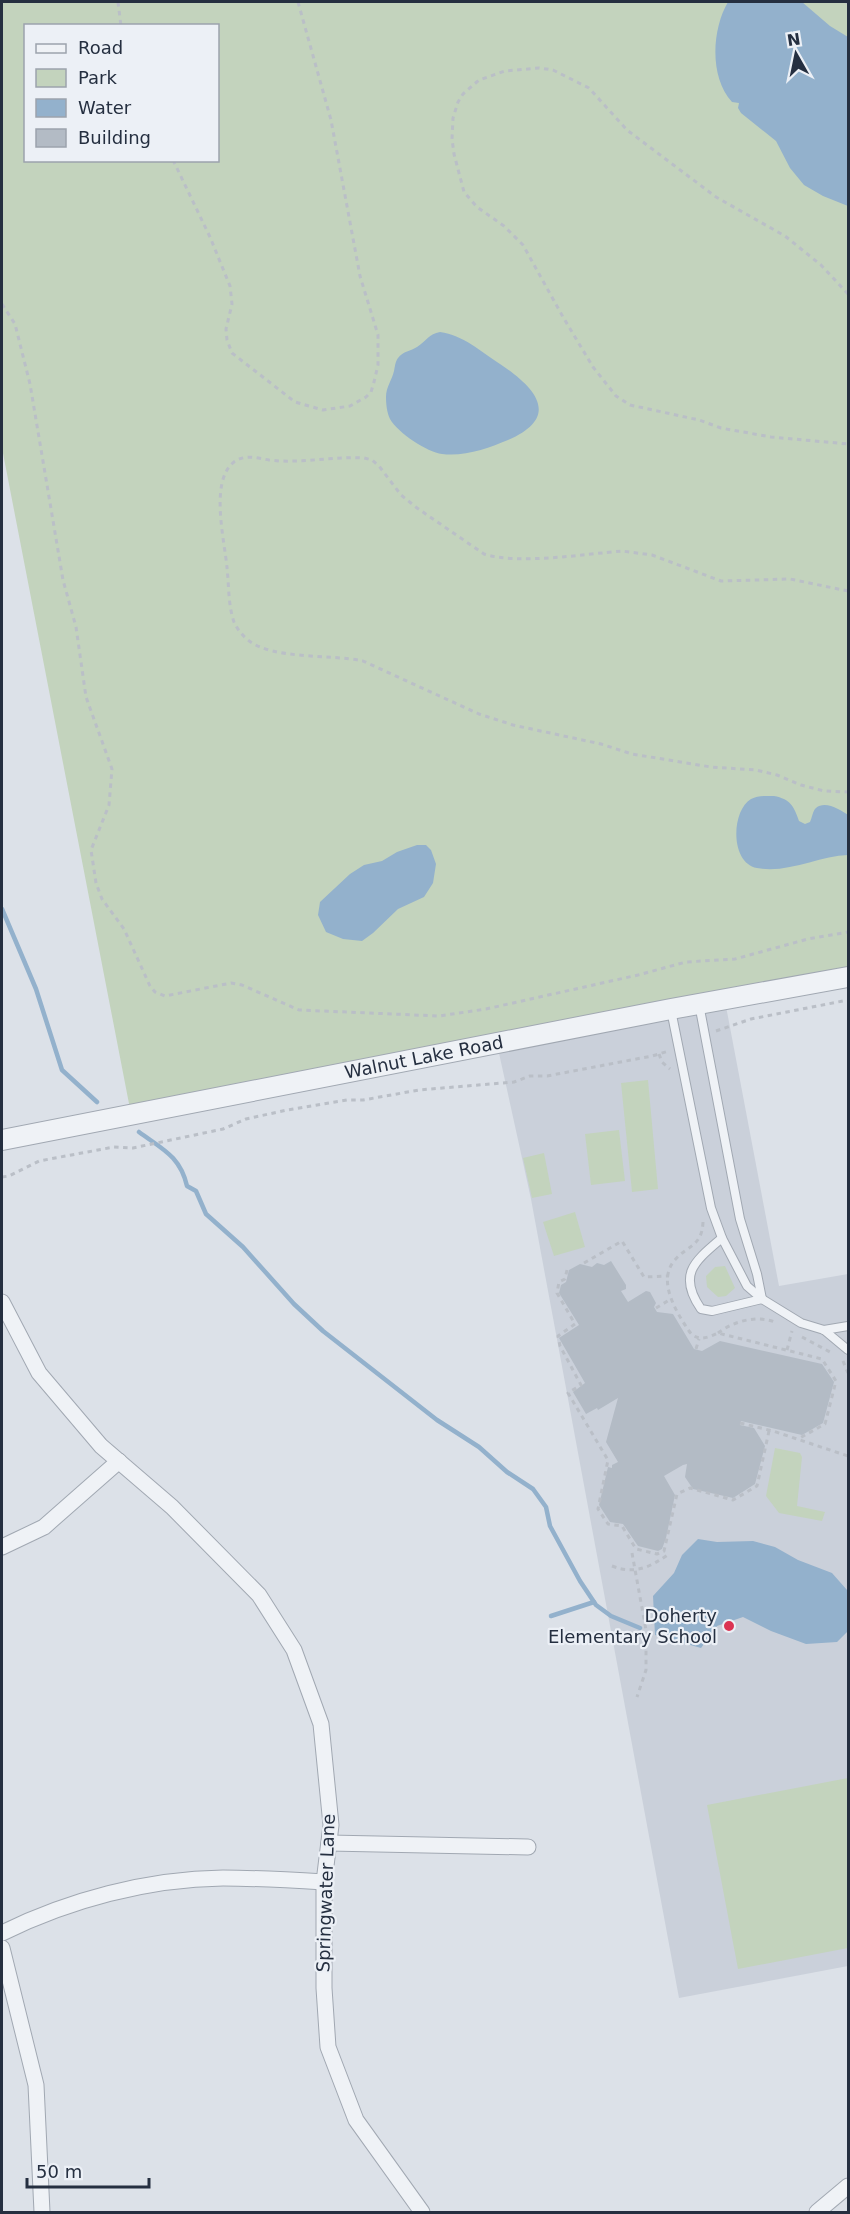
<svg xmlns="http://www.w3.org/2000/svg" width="850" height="2214" font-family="'DejaVu Sans',sans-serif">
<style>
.built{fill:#cad0da}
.green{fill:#c3d3bd;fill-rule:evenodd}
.water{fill:#93b1cc}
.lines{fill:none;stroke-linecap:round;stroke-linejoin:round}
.stream{stroke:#93b1cc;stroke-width:4.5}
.building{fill:#b3bbc5}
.service-casing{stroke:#a1a8b2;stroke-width:10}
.minor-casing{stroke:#a1a8b2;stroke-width:17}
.tertiary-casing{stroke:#a1a8b2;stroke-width:22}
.path{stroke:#babfc7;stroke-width:3;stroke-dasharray:4.5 4.5;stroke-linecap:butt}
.service{stroke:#eff2f6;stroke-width:8}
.minor{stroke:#eff2f6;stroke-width:15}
.tertiary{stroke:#eff2f6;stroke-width:20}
.poi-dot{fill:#db3352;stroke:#ecf0f6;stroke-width:2}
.labels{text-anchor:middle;stroke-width:4.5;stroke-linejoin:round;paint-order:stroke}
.street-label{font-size:18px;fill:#252f40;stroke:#ecf0f6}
.poi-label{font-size:18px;fill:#252f40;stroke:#ecf0f6;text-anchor:end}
</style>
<rect width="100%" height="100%" fill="#dce1e8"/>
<path class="built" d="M725,1001L779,1286L848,1274V1966L679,1998L531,1199L497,1044Z"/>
<g class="green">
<path d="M2,2H848V975L131,1114L2,448ZM26,26H218V160H26Z"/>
<path d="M648,1080L658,1189L632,1192L621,1083Z"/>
<path d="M619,1130L625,1181L591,1185L585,1134Z"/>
<path d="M544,1153L552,1194L532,1198L523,1158Z"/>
<path d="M575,1212L585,1247L554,1256L543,1222Z"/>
<path d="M725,1266L735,1288L726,1296L718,1297L707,1287L706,1276L715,1267Z"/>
<path d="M775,1448L800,1453L802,1457L797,1506L825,1512L822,1521L779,1513L766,1496Z"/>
<path d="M848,1778V1948L738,1969L707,1805Z"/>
</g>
<g class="water">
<path d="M728,2H802L830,26L848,37V206L823,196L804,185L790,168L776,141L741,113L738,108L739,103L732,102C709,77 712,29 728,2Z"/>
<path d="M440,332C463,335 480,351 500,364C534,387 563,416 508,440C489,448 464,457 442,454C427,452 398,433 390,419C387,413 386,404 386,397C386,387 392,380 394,371C395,367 395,362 398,358C403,351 411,351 417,347C426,341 429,334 440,332Z"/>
<path d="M774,796C790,799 794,806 799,821L805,824L810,822C812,818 813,810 816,808C825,800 841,810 848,815V855C819,856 787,874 757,868C730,863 731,811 751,799C758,795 766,796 774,796Z"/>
<path d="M417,845H426L431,850L436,864L433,883L424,897L398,909L373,933L362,941L343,939L326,932L318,915L320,902L350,874L364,865L382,861L397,852Z"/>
<path d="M698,1539L717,1542L753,1541L775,1547L798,1560L832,1573L847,1590L848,1595V1631L837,1642L806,1644L771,1631L743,1617L717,1626L701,1648L655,1635L653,1596L674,1573L682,1555Z"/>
</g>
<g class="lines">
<g class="stream">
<path d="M2,909L36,989L62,1070L97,1102"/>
<path d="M139,1132C162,1149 180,1156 187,1186L196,1191L206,1214L243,1247L294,1304L323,1331L437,1420L479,1447L507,1472L533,1489L546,1507L550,1526L580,1581L596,1605L611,1616L640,1628"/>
<path d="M551,1616L594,1602"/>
</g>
</g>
<path class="building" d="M611,1261L626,1285V1289L621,1291L628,1302L646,1291L650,1292L656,1303L654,1307L657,1312L673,1314L694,1349L702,1351L720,1341L822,1364L834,1382L823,1423L802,1435L741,1421L740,1425L754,1428L765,1446L755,1484L733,1498L693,1489L685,1477L687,1464L683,1465L664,1476L675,1495L666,1538L662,1549L658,1551L638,1546L623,1524L610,1522L599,1505L608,1467L612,1468V1465L618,1462L606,1442L618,1398L598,1410L597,1408L586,1414L573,1392L585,1383L559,1338L579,1325L559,1293L561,1285L566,1282L569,1270L580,1264L592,1267L597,1263L604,1265Z"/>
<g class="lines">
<g class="service-casing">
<g id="service">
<path d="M699,1004L740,1219L757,1274L762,1299"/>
<path d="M671,1010L711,1208L722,1238L747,1286L762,1299L801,1323L824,1330L848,1350"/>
<path d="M722,1238C695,1261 677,1274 701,1309L712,1311L762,1299"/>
<path d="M824,1330L848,1326"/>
</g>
</g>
<g class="minor-casing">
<g id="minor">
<path d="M2,1302L39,1373L101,1446L172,1507L259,1595L294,1650L321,1724L331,1825L324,1882V1988L328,2047L356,2120L422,2212"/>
<path d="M2,1547L44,1527L119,1461"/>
<path d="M329,1843L528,1847"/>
<path d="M2,1933C69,1900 147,1879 223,1878C256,1878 290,1880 324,1882"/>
<path d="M2,1948L36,2085L42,2212"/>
<path d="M817,2212L848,2186"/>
</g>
</g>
<g class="tertiary-casing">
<g id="tertiary">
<path id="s1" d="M2,1140L671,1009L848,977"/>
</g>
</g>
<g class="path">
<path d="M118,2L121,26"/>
<path d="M846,2L848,3"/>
<path d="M173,160L210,237L230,286L232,304L226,329L227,340L232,353L295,402L323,410L350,406L366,397L371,392L374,382L378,365V335L360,276L331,120L298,2"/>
<path d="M848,294L821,265L785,236L716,197L627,130L589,88L553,70L539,68L505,71L479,80L463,94L458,102L453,118L452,139L454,154L464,192L477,207L504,226L523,245L563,317L593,367L616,396L630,405L699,420L721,428L771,437L848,444"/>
<path d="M2,304L15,324L30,384L63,580L76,627L86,697L112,769L109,805L91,850L96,883L102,899L124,929L150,986L155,992L165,996L231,983L242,985L299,1010L439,1016L486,1009L638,975L686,962L735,959L808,939L848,932"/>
<path d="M848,591L790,579L721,581L652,555L622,551C585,554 517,565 484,554L417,508L401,495L379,466L372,460L364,458C332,456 301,464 269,460C257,458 245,454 234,462C209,481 225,542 227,568C229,585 228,605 234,622C237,629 242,635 248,640C272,660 331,654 363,661L479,714L513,725L601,744L632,754L711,767L756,770L777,775L801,785L824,791L848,792"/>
<path d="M716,1031L751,1019L848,1000"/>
<path d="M659,1054L662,1062L670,1069"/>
<path d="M2,1177L9,1176L39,1161L114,1147L133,1148L223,1129L246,1119L287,1110L347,1100H363L419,1090L514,1082L530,1076H547L652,1056L669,1051"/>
<path d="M703,1222C702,1247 687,1245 674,1261C657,1282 677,1313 689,1331C697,1342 707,1338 718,1333L822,1359L836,1381L825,1424L798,1439"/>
<path d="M584,1263L622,1241L644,1277L669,1276"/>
<path d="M567,1270L565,1279L559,1282L557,1293L575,1324L558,1336L560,1346L581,1385L568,1393L608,1460L598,1509L608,1524L622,1526L636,1549L657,1554L664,1551L677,1494L690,1488L733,1500L757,1486L769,1431"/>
<path d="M656,1308L671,1299"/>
<path d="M718,1333C734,1321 756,1315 775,1322"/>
<path d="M802,1337L830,1352"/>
<path d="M696,1349L699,1339"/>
<path d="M787,1350L792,1331"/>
<path d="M843,1361L848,1373"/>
<path d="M740,1423L773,1431L848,1456"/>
<path d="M632,1553L646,1630V1670L637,1697"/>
<path d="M612,1566C635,1575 650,1567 669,1554"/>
</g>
<use href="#service" class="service"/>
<use href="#minor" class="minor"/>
<use href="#tertiary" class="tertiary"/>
</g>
<circle class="poi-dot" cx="729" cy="1626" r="6"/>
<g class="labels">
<g class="street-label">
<text dy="6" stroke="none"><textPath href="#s1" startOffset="430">Walnut Lake Road</textPath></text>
<text transform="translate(326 1893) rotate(-88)" y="6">Springwater Lane</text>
</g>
<g class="poi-label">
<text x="717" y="1622">Doherty<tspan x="717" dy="21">Elementary School</tspan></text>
</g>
</g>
<rect width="850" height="2214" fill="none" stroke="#252f40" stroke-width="6"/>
<rect x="24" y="24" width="195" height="138" fill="#ecf0f6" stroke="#9ca3ad" stroke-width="1.5"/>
<rect x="36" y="44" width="30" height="9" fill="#eff2f6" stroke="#9ca3ad" stroke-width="1.5"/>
<text x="78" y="54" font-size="18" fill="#252f40">Road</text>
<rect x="36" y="69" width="30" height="18" fill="#c3d3bd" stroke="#9ca3ad" stroke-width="1.5"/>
<text x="78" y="84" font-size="18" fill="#252f40">Park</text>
<rect x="36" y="99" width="30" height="18" fill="#93b1cc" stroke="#9ca3ad" stroke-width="1.5"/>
<text x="78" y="114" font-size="18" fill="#252f40">Water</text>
<rect x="36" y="129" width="30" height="18" fill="#b3bbc5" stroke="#9ca3ad" stroke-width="1.5"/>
<text x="78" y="144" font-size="18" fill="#252f40">Building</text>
<g transform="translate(796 54) rotate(351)" stroke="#ecf0f6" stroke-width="4.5" paint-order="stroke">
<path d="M0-4.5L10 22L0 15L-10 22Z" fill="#252f40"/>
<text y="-9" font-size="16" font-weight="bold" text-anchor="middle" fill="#252f40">N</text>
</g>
<path d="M27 2178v9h122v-9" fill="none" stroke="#252f40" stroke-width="3"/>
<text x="36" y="2178" font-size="18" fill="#252f40" stroke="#ecf0f6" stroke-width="4.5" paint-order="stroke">50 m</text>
</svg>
